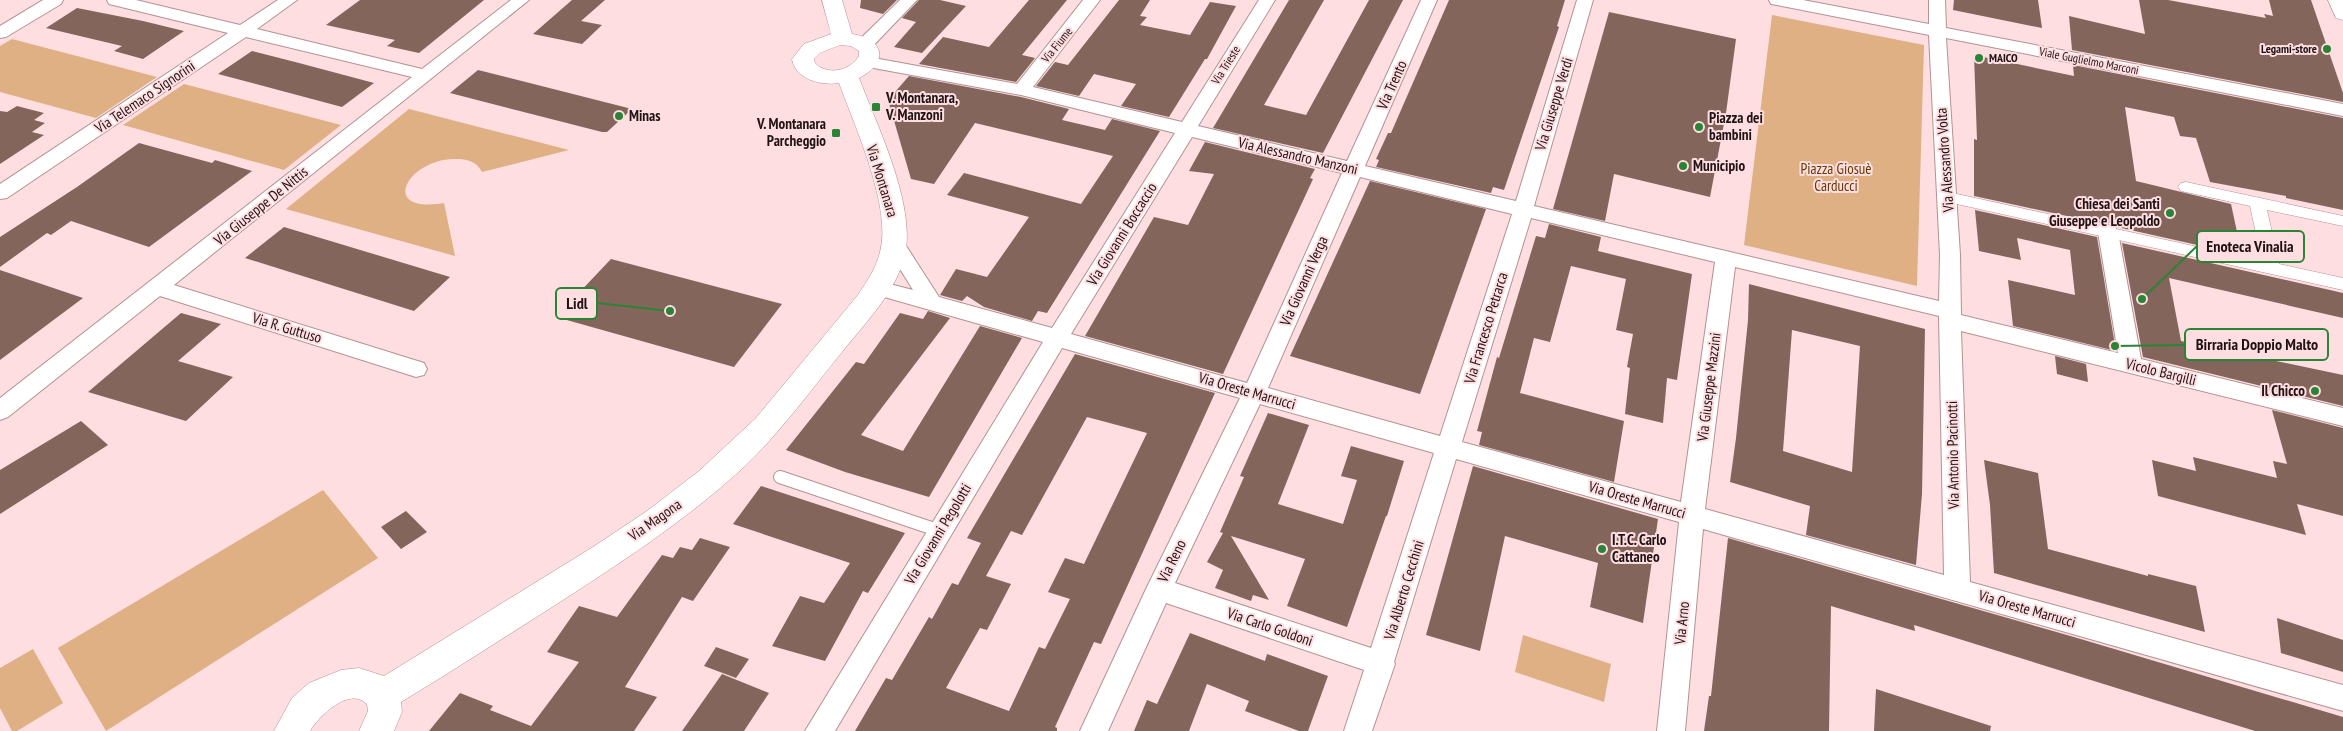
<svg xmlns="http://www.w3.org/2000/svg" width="2343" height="731" font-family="'PT Sans Narrow',sans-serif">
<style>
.green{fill:#deb083}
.building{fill:#84655b;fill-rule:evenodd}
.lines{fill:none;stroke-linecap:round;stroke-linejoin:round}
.service-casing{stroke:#b49193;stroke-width:14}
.pedestrian-casing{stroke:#b49193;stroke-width:1}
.minor-casing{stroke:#b49193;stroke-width:2}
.tertiary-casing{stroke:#b49193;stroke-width:1}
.secondary-casing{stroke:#b49193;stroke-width:1}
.service{stroke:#fff;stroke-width:12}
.pedestrian{fill:#fff;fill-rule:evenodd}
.minor{fill:#fff;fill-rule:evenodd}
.tertiary{fill:#fff;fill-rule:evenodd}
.secondary{fill:#fff;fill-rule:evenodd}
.poi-dot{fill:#2a8435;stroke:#fedee0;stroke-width:2}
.labels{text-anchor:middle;stroke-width:4;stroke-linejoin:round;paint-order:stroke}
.far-street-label{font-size:12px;fill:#201315;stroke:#fedee0}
.far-poi-label{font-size:12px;font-weight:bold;fill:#201315;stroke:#fedee0;text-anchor:end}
.street-label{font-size:15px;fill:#201315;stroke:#fedee0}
.poi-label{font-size:15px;font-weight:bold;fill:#201315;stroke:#fedee0;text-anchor:start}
.park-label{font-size:15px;fill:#633900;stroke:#fedee0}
.leader{fill:none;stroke:#2a8435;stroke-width:2}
.callout-dot{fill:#2a8435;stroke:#fedee0;stroke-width:2}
.callout{fill:#fedee0;stroke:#2a8435;stroke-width:2}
.callout-label{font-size:16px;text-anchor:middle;font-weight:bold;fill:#201315}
</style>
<rect width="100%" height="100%" fill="#fedee0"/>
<g class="green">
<path d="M1772,15L1924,45L1917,286L1744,245Z"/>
<path d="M12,39L157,77L96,118L0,92V46Z"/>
<path d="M184,84L341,125L284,170L123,125Z"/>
<path d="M409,109L569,150L482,172C476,161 467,159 456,159C408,158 377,214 444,203L455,256L286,209Z"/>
<path d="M323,490L378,558L106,731L58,648Z"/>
<path d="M1523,635L1611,664L1604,702L1515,672Z"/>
<path d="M33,649L63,703L17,731H12L0,708V668Z"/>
</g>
<g class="building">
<path d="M360,0H484L419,53L387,46L395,40L326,25Z"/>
<path d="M572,0H605L581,21L602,25L582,44L533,34Z"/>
<path d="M861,0H897L883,14L860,8Z"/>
<path d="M919,0H940L966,6L922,53L894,47L916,22L902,18Z"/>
<path d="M1029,0H1067L1022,55L1035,58L1016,82L919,64L943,37L989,47Z"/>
<path d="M1119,0H1150L1140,16L1147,17L1140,25L1190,35L1210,2L1236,6L1207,59H1205L1169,117L1121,106L1136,84L1094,74L1079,96L1036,86L1055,62L1068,65Z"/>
<path d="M1289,0H1324L1264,105L1306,115L1369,0H1403L1323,153L1213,128Z"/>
<path d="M1449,0H1565L1557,26L1559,27L1504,190L1493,187L1491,193L1376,167L1379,160L1376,159L1388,133H1391Z"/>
<path d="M1954,0H2038L2042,28L1953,10Z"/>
<path d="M2139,0H2168L2266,18L2264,14L2273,16L2269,0H2311L2343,93V102L2072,50L2069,16L2145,34Z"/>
<path d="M77,8L143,21L184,31L143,59L114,51L122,46L46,28Z"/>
<path d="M1609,12L1736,39L1726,113L1710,197L1614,174L1605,221L1553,209Z"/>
<path d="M252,51L299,63L374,83L342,107L218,74Z"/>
<path d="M1974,55L2074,76L2073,65L2343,118V210L2286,198V196L2210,182L2196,138L2180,136L2174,117L2125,107L2136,181L2231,204L2242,255L2117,227L2109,223L2104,224L1974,196V139L1977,140Z"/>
<path d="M478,70L632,109L607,132H602L450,93Z"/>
<path d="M909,76L1021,97L1069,109L1062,120L1105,130L1112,119L1160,131L1047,313L1038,311L1032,321L984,307L967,296L962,301L940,295L956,269L987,277L1029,217L947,195L964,173L1081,204L1113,156L975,123L934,184L911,179L888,100Z"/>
<path d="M17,106L44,113L34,120L45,123L32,132L44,135L0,164V111L7,112Z"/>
<path d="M1205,142L1315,169L1310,178L1313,179L1223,374L1085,336L1154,217L1188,225L1214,174L1189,171Z"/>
<path d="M139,143L212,163L215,160L252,171L149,247L71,221L51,235L47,233L0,267V237L77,187Z"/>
<path d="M1370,181L1486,209L1420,394L1290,356Z"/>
<path d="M1975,210L2097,237L2116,351L2013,326L2008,280L2075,295L2070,250L2017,238L2021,260L1979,251Z"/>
<path d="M1549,224L1601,237L1598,251L1692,274L1677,380L1667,378L1663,423L1625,414L1630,368L1627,367L1633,334L1616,330L1626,279L1571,266L1550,342L1534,338L1520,393L1624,421L1614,482L1479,445L1482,432L1477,431L1497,357L1499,358L1536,236L1545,238Z"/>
<path d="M284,227L450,277L414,311L245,258Z"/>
<path d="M2122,243L2343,293V318L2169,278L2181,341L2343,375V406L2143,357Z"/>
<path d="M611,259L782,304L734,367L556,317Z"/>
<path d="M0,270L83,298L0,360Z"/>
<path d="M1749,284L1925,329L1922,494L1916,565L1806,535L1810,506L1730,482L1736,438L1748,320ZM1792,330L1860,346L1852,472L1783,451Z"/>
<path d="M928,311L950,318L861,435L903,451L980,326L1022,338L929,497L845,472L786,450L856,362L864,364L900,313L923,319Z"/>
<path d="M181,313L221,324L178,361L233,377L186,421L88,392Z"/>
<path d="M1075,354L1215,393L1101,644L1094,642L1055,727L1057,728V731H855L886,678L892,680L929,617L932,619L952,583L958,585L981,543L967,538ZM1087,417L1147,433L1084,564L1065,558L1048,592L1070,599L1045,649L1039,647L1009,711L946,688L980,628L987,630L1011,584L986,576L1011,531L1022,535Z"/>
<path d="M2055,356L2086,364L2088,382L2057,374Z"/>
<path d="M2272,410L2343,428V516L2297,504L2306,535L2158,496L2152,460L2196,471L2193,457L2277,478L2273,461L2287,464Z"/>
<path d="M1268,413L1309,425L1278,504L1343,524L1357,480L1341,476L1351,446L1404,461L1387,516H1386L1347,627L1287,606L1305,559L1231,536L1269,600L1253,595L1251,601L1215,588L1223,570L1207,562L1223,533L1220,532L1244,477L1240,476Z"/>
<path d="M81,421L108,445L0,514V470Z"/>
<path d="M1984,460L2038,473L2048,549L2148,576V574L2196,586L2205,632L1994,573L1990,505Z"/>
<path d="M1473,466L1658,519L1643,623L1590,607L1598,563L1505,536L1480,651L1426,635Z"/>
<path d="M761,486L905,533L868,593L863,591L825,661L772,646L800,596L824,603L850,563L733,524Z"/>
<path d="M406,511L427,532L401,549L381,527Z"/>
<path d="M700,538L730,547L693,601L682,597L625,687L657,697L634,731H429L460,693L493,706L490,710L531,726L579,662L547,652L579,606L617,617L662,555L673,558L680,547L692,550Z"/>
<path d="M1728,538L2074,637L2343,717V731H2255L1914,625L1915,631L1831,606L1829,731H1704L1709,696H1711Z"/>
<path d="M2277,618L2343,640V672L2281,653Z"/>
<path d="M1190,633L1265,661L1267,654L1328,676L1308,731H1299L1245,711L1249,701L1207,684L1189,731H1134L1147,700L1157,704Z"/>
<path d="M716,647L749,659L736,678L704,666Z"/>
<path d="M722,674L769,693L744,731H682Z"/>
<path d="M1876,689L1991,726L1990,731H1874Z"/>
</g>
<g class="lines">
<g class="service-casing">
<path id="service" d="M780,477L940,531"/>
</g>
<g class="pedestrian-casing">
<path id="pedestrian" d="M2186,182L2343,216V226L2267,210L2279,264L2343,278V290L1948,202L1943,201L1940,197L1943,193L1948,192L2262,261L2250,206L2181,191L2178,187L2181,183Z"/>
</g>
<g class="minor-casing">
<g id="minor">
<path d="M43,0H63L61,4L6,37L0,38V26Z"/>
<path d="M107,0H136L240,25L278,0H297L257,29L422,69L511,0H529L174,285L424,363L427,369L424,375L416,377L160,296L8,417L0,420V398L412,77L246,37L7,198L0,199V184L228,33L109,4Z"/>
<path d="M900,0H917L871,48H859L856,44L859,40Z"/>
<path d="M1083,0H1100L1033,87L1182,122L1259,0H1275L1198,126L1347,161L1421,0H1437L1365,166L1516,201L1577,0H1593L1534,206L1939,301L1940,255L1929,35L1777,5L1771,4L1769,0H1803L1929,24V0H1945L1946,28L2343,104V116L1946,38L1960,255L1961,315L2118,353L2098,232L2101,227L2108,225L2115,227L2118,232L2141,359L2343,408V426L1961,331L1970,582L2343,685V711L1703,529L1685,731H1657L1679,522L1456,459L1394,662L1395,664L1372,731H1344L1364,670L1166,603L1108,731H1080L1146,589L1240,398L1062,348L835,731H805L1043,342L870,293L867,288L870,283L878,281L913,290L884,243L887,238L894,236L901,238L939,297L1052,328L1175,133L1021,95L868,67L862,66L859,62L862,58L868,57L1017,84ZM1192,137L1342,173L1247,383L1071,334ZM1360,177L1512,214L1440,436L1268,388ZM1531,218L1715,262L1681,502L1462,442ZM1735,267L1939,316L1944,575L1705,509ZM1260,404L1434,453L1371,648L1175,583Z"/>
</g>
</g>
<g class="tertiary-casing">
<path id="tertiary" d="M2328,0H2343V20L2336,18Z"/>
</g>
<g class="secondary-casing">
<path id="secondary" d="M822,0H842L852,34C885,39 889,63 859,78C877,125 913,199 906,249C900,288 866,322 842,352C810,391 780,433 743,468C684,522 616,566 549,609C500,640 451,672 401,702L402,712L394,731H359L368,711L367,704C349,686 319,716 310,731H274L292,698L309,683L341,670L359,668L384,676L593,547L647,511L699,471L756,418L857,296C867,282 876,268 880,252C892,207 855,127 839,83C821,86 795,79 792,59L804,44L831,34ZM840,45L851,46L859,51V56C850,71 827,76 815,63L814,59L820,53Z"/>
</g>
<use href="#service" class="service"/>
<use href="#pedestrian" class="pedestrian"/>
<use href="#minor" class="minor"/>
<use href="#tertiary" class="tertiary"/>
<use href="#secondary" class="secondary"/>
</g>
<g class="poi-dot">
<circle cx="2327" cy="49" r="5"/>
<circle cx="1979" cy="58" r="5"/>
<rect x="871" y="102" width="10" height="10" rx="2.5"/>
<circle cx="619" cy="116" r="5"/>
<circle cx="1699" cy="127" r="5"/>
<rect x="831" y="128" width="10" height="10" rx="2.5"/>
<circle cx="1683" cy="166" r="5"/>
<circle cx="2170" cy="213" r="5"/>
<circle cx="2315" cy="391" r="5"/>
<circle cx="1602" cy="549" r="5"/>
</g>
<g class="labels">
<g class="far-street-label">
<text transform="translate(1057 45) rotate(-51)" y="4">Via Fiume</text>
<text transform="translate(2089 61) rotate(11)" y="4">Viale Guglielmo Marconi</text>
<text transform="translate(1226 65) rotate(-58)" y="4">Via Trieste</text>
</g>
<g class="far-poi-label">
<text x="2317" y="53">Legami-store</text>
<text x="1989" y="62" text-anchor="start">MAICO</text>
</g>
<g class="street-label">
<text transform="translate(1392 85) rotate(-66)" y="5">Via Trento</text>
<text transform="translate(145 97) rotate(-34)" y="5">Via Telemaco Signorini</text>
<text transform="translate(1554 104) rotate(-73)" y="5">Via Giuseppe Verdi</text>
<text transform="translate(1298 156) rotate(13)" y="5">Via Alessandro Manzoni</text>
<text transform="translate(1945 160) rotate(-94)" y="5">Via Alessandro Volta</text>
<text transform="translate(882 181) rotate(73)" y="5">Via Montanara</text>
<text transform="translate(261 206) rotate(-39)" y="5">Via Giuseppe De Nittis</text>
<text transform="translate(1122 234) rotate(-58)" y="5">Via Giovanni Boccaccio</text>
<text transform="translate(1304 281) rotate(-66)" y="5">Via Giovanni Verga</text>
<text transform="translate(287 328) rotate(17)" y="5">Via R. Guttuso</text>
<text transform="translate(1486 328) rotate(-73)" y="5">Via Francesco Petrarca</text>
<text transform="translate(2161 372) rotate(14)" y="5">Vicolo Bargilli</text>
<text transform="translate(1709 387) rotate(-83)" y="5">Via Giuseppe Mazzini</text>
<text transform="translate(1247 391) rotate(16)" y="5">Via Oreste Marrucci</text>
<text transform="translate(1953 455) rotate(-91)" y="5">Via Antonio Pacinotti</text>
<text transform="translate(1637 500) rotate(16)" y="5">Via Oreste Marrucci</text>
<text transform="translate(655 520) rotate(-35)" y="5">Via Magona</text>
<text transform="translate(938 534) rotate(-59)" y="5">Via Giovanni Pegolotti</text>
<text transform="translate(1172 561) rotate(-64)" y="5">Via Reno</text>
<text transform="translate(1404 590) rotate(-73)" y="5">Via Alberto Cecchini</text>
<text transform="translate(2027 609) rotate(16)" y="5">Via Oreste Marrucci</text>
<text transform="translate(1682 623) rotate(-84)" y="5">Via Arno</text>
<text transform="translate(1270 627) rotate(19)" y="5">Via Carlo Goldoni</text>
</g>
<g class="poi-label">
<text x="886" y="103">V. Montanara,<tspan x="886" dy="17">V. Manzoni</tspan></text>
<text x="629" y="121">Minas</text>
<text x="1709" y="123">Piazza dei<tspan x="1709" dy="17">bambini</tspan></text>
<text x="826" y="129" text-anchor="end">V. Montanara<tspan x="826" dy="17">Parcheggio</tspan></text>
<text x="1693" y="171">Municipio</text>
<text x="2160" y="209" text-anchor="end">Chiesa dei Santi<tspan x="2160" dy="17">Giuseppe e Leopoldo</tspan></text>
<text x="2305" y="396" text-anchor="end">Il Chicco</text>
<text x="1612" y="545">I.T.C. Carlo<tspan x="1612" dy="17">Cattaneo</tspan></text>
</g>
<g class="park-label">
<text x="1836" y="174">Piazza Giosuè<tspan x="1836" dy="17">Carducci</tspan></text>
</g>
</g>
<path class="leader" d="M2142 299L2197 246M670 311L597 303M2115 346L2185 345"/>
<g class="callout-dot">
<circle cx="2142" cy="299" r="5"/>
<circle cx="670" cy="311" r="5"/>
<circle cx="2115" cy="346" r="5"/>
</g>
<g class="callout">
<rect x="2197" y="231" width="107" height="31" rx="5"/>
<rect x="556" y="288" width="41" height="31" rx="5"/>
<rect x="2185" y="329" width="143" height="31" rx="5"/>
</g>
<g class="callout-label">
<text x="2250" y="252">Enoteca Vinalia</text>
<text x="577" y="309">Lidl</text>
<text x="2257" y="350">Birraria Doppio Malto</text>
</g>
</svg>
